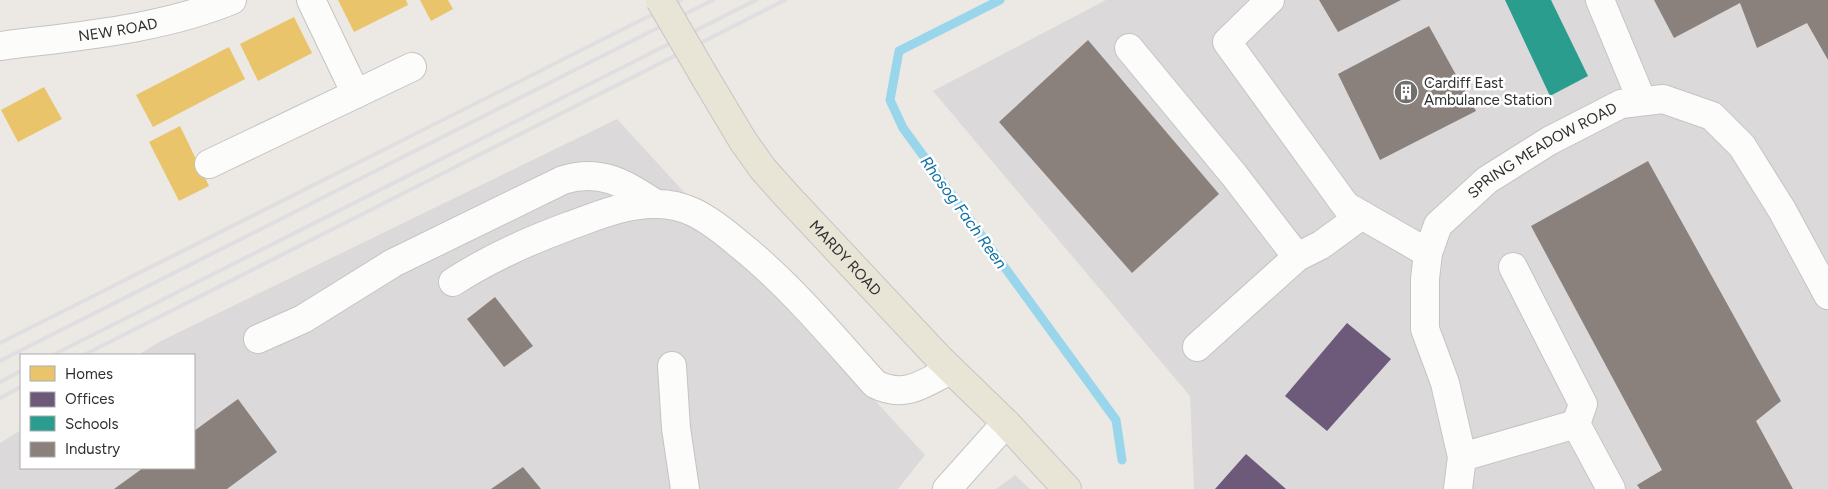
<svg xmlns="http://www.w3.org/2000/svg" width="1828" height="489" font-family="Figtree,sans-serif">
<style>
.industrial{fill:#dcd9db}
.homes{fill:#e9c46a}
.offices{fill:#6d597a}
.schools{fill:#2a9d8f}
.industry{fill:#8a817c}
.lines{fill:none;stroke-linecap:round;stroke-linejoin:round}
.stream{stroke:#99d6ec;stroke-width:9}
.minor-casing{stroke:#c5c4c5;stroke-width:30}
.major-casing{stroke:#c6c5c4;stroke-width:30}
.minor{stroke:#fcfcfb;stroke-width:28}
.major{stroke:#e8e4d6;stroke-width:28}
.rail{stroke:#dfdfe1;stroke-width:4}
.major-bridge-casing{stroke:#c6c5c4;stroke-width:30;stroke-linecap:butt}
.major-bridge{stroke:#e8e4d6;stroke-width:28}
.labels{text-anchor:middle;stroke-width:5;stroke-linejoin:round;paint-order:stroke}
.street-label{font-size:15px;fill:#2e2e2e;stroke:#fff}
.poi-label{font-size:15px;fill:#2e2e2e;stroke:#fff;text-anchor:start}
.water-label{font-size:16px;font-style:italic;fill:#0d6fa3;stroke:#fff}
</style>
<rect width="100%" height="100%" fill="#ece8e4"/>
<g class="industrial">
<path d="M1106,0H1828V489H1194L1190,396L933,91Z"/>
<path d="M617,119L925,455L898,489H0V443L21,430V468H194V355H138L161,341Z"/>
<path d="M1015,475L1030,489H996Z"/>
</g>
<g class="homes">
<path d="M338,0H406L408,5L354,32Z"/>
<path d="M420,0H448L453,9L431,21Z"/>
<path d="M294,17L312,53L258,81L240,44Z"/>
<path d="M229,47L245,79L153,127L136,95Z"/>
<path d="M44,87L62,119L18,142L1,110Z"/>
<path d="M180,126L209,186L179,201L149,142Z"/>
</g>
<g class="offices">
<path d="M1347,323L1391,359L1327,431L1285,396Z"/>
<path d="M1246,454L1286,489H1215Z"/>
</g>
<path class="schools" d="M1505,0H1551L1588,76L1550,96Z"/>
<g class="industry">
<path d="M1319,0H1401L1338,32Z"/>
<path d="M1654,0H1828V60L1807,23L1757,48L1740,3L1674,38Z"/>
<path d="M1429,26L1476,111L1380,160L1338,74Z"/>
<path d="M1088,40L1219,194L1132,273L999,122Z"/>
<path d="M1648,161L1781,401L1756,421L1793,489H1640L1637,485L1662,470L1531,226Z"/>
<path d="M495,297L533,346L504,367L467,319Z"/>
<path d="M238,399L277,452L227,489H114L143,468H194V431Z"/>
<path d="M523,467L541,489H491Z"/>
</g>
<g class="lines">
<path class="stream" d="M1000,0L899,51L890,100L903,128L1116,420L1122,460"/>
<g class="minor-casing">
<g id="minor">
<path d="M311,0L356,94"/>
<path d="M1270,0L1227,42L1346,206L1428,253"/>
<path d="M1600,0L1642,101"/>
<path id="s1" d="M0,46C78,36 159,30 232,0"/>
<path d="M1129,48L1234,175L1297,257"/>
<path d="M209,164L412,67"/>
<path d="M1513,267L1583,404L1576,424"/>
<path d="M453,282C490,258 528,241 569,226C597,216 626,203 657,204C669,204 682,207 693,212C710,220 726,233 740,245C790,285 832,336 875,384C905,399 923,384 950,370"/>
<path d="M258,339L303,319L393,263L563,180C601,168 625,184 656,204"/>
<path d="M1197,347L1297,257L1321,245L1362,215"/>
<path d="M672,366L676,428L685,489"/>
<path d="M1462,457L1576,424L1611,489"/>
<path d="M947,489L1006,423"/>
<path id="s2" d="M1458,489L1462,457L1445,383L1425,329V279L1428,253L1438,225L1487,180L1549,141L1621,104L1663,99L1712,116L1742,146L1782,210L1828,295"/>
</g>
</g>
<g class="major-casing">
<g id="major">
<path id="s3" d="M706,79L743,141L763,169L788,197L939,358L1006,423L1067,489"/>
</g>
</g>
<use href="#minor" class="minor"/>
<use href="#major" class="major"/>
<g class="rail">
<path d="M0,343L681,0"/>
<path d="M53,355L756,0"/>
<path d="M84,355L785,0"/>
<path d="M0,361L713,0"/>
<path d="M0,382L21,371"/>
<path d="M0,398L21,387"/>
</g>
<g class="major-bridge-casing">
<path id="major-bridge" d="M660,0L706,79"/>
</g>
<use href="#major-bridge" class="major-bridge"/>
</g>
<defs>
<g id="building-disc" transform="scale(1.25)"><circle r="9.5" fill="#706f6e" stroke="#fff"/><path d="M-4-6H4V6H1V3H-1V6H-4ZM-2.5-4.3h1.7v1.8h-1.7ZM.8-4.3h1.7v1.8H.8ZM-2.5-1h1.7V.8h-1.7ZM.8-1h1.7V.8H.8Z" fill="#fff"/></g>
</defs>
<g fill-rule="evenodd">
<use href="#building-disc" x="1406" y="92"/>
</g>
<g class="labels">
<g class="street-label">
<text dy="5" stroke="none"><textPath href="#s1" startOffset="119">NEW ROAD</textPath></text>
<text dy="5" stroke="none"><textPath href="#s2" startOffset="401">SPRING MEADOW ROAD</textPath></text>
<text dy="5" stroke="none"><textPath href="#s3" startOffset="228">MARDY ROAD</textPath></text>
</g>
<g class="poi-label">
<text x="1424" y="88">Cardiff East<tspan x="1424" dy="17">Ambulance Station</tspan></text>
</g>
<g class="water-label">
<text transform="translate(964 212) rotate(54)" y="6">Rhosog Fach Reen</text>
</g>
</g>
<rect x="20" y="354" width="175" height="115" fill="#ffffff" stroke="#ababab"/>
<rect x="30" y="366" width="25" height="15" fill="#e9c46a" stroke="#ababab"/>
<text x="65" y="379" font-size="15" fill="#2e2e2e">Homes</text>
<rect x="30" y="392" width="25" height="15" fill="#6d597a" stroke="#ababab"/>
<text x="65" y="404" font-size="15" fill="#2e2e2e">Offices</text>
<rect x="30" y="416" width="25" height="15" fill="#2a9d8f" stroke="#ababab"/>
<text x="65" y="429" font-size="15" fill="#2e2e2e">Schools</text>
<rect x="30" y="442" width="25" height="15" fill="#8a817c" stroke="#ababab"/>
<text x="65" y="454" font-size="15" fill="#2e2e2e">Industry</text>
</svg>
